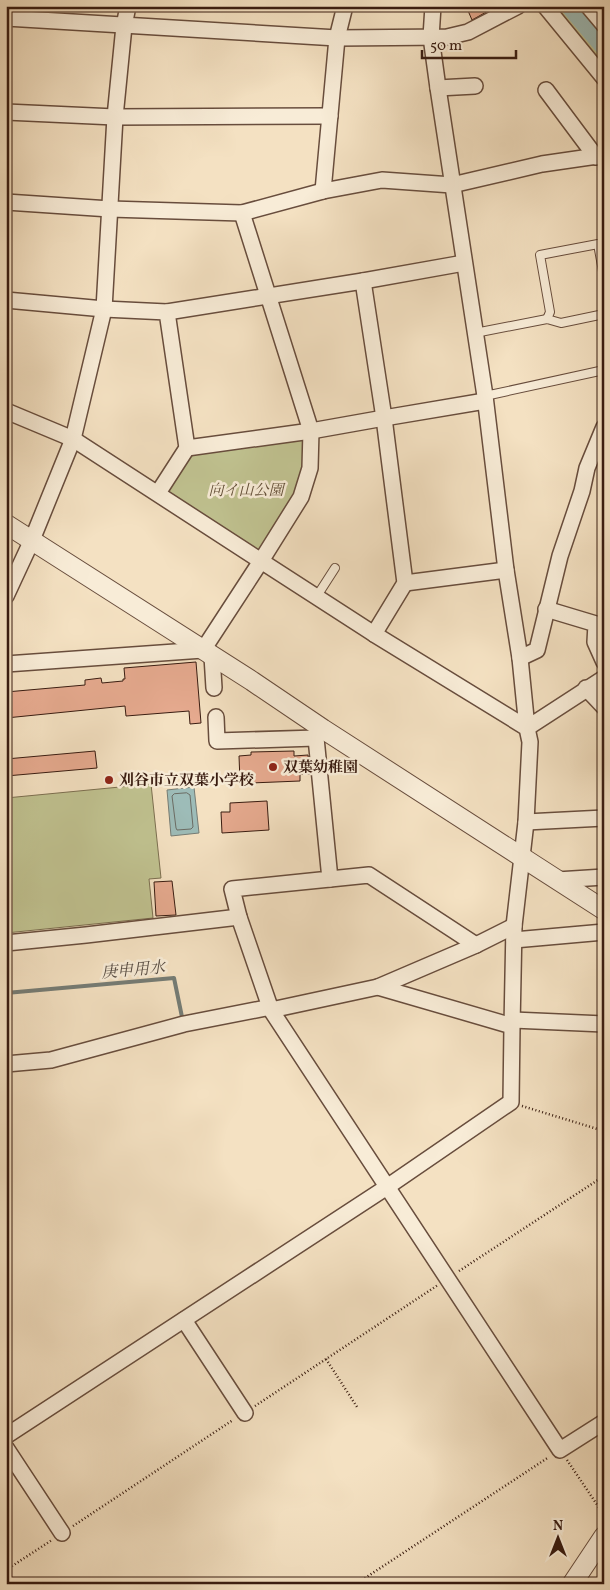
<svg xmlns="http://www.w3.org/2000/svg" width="610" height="1590" font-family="Vollkorn,'Noto Serif JP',serif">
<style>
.green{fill:#c0c290;stroke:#7c6f50}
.water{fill:#9dbcb8;stroke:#757c75}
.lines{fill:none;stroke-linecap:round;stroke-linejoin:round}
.shore{stroke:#6b6c64;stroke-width:1}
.stream{stroke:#757c75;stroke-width:4}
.river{stroke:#9dbcb8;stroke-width:22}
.building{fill:#e6aa8f;stroke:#391c11}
.service-casing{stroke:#684d3d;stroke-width:10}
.minor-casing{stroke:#684d3d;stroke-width:18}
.tertiary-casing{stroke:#684d3d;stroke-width:21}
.path{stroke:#391c11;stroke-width:2.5;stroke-dasharray:1 2.5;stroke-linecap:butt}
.service{stroke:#f8ecd7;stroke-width:8}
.minor{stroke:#f8ecd7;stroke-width:15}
.tertiary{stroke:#f8ecd7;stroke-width:19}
.poi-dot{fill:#8f2418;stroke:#f8ecd7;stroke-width:2}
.labels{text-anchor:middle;stroke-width:5;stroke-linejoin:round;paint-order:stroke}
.park-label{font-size:15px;font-style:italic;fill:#624e37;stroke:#f8ecd7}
.poi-label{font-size:15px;font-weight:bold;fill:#391c11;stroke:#f8ecd7;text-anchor:start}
.water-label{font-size:16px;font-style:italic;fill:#574c43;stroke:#f8ecd7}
</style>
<rect width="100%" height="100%" fill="#f4e1c2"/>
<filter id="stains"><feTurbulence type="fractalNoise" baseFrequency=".004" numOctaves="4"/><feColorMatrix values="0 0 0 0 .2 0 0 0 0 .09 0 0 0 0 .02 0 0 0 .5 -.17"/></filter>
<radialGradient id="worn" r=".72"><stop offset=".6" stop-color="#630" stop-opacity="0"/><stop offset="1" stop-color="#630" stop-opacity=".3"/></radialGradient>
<g class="green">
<path d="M554,6H566L604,50V65Z"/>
<path d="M306,438L305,468L295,495L259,551L167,491L190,455Z"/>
<path d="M151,784L161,878L149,879L153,918L6,933V798Z"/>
</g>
<path class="water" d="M194,787L199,833L171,836L167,790Z"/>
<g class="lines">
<path class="shore" d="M187,793L190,795L193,827L191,829L177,830L176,828L172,796L174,794Z"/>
<path class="stream" d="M6,993L174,978L182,1017H185"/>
<path class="river" d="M572,6L604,44"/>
</g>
<g class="building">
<path d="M466,6H497L472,20Z"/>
<path d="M196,662L201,723L190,724L189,711L126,716L125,706L6,718V692L85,685V680L101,678L102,683L123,681V679H125L124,668Z"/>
<path d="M95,751L97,768L6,776V759Z"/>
<path d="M294,751V756L308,755L310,774H300V781L251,783L250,780L240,781L239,756L251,755V752Z"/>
<path d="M267,801L269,830L222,833L221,812H230V803Z"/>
<path d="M172,881L176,915L156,916L154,882Z"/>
</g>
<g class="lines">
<g class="service-casing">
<g id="service">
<path d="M547,319L550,312L540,255L598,244L604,277"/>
<path d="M475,333L547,319L561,323L604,314"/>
<path d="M485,396L604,370"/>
<path d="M317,596L335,568"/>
</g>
</g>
<g class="minor-casing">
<g id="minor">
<path d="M433,6L431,37L438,88L485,396L506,570L520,658L527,728L604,678"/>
<path d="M545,6L604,78"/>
<path d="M588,6L604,25"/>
<path d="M6,18L337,38L447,37L468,32L518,6"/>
<path d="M438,88L475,86"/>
<path d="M546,90L596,157"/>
<path d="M6,112L115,117L330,116"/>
<path d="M323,191L337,38L345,6"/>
<path d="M6,202L110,209L242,213L323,191L382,180L452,185L542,164L604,155"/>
<path d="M363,281L384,418L405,583L374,634"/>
<path d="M6,300L104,309L167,312L187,448L158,493"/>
<path d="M167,312L363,281L464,263"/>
<path d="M6,411L73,439L261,561L301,497L310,468L311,431L242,213"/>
<path d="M187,448L311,431L384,418L485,401"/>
<path d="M405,583L506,570"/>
<path d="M6,596L32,540L73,439L104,309L115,117L124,26L128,6"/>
<path d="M546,609L596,624L595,642L604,662"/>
<path d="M212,656L214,688"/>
<path d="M520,658L537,650L560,556L582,491L587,468L604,427"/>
<path d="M6,664L203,650L261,561L374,634L527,728L530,742L526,822L514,926L512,1026"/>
<path d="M586,688L604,707"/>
<path d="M216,717L217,741L316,738"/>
<path d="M323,729L316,738L330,879L232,889L239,917L271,1010L560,1450L604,1422"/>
<path d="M526,822L604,818"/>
<path d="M330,879L369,875L476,945L378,987"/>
<path d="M557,880L604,877"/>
<path d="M514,940L604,932"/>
<path d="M6,943L86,935L239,917"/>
<path d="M476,945L514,926"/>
<path d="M513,1020L604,1024"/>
<path d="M6,1064L51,1060L184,1024L271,1007"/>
<path d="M184,1320L245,1413"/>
<path d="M6,1436L387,1187L511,1102L512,1026L378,987L271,1010"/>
<path d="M6,1448L62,1533"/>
</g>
</g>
<g class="tertiary-casing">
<g id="tertiary">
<path d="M6,524L252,681L323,729L604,910"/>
<path d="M572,1584L604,1536"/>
</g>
</g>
<g class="path">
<path d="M522,1106L604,1131"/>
<path d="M459,1271L604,1176"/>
<path d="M326,1359L357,1407"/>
<path d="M255,1406L438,1285"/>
<path d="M567,1460L604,1515"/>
<path d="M73,1526L233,1420"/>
<path d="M6,1570L52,1540"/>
<path d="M356,1584L549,1457"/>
</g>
<use href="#service" class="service"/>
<use href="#minor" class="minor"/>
<use href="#tertiary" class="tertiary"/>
</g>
<g class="poi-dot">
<circle cx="273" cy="767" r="5"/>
<circle cx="109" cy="780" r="5"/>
</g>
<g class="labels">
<g class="park-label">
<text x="246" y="495">向イ山公園</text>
</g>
<g class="poi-label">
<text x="283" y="772">双葉幼稚園</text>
<text x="119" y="785">刈谷市立双葉小学校</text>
</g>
<g class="water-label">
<text transform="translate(133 969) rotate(-5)" y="6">庚申用水</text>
</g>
</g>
<rect width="610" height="1590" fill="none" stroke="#f4e1c2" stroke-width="25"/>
<rect x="8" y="8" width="595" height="1575" fill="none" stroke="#391c11" stroke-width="2.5"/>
<rect x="12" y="12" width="585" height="1565" fill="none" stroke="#391c11"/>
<g transform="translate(558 1538)" stroke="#f8ecd7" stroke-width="4" paint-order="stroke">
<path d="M0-4L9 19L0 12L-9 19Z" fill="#391c11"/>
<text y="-8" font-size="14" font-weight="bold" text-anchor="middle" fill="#391c11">N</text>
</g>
<path d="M422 50v8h94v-8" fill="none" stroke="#391c11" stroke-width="2.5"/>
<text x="430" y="50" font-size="15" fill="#391c11" stroke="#f8ecd7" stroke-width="4" paint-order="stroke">50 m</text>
<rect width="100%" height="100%" filter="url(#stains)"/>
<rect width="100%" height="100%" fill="url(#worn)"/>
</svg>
